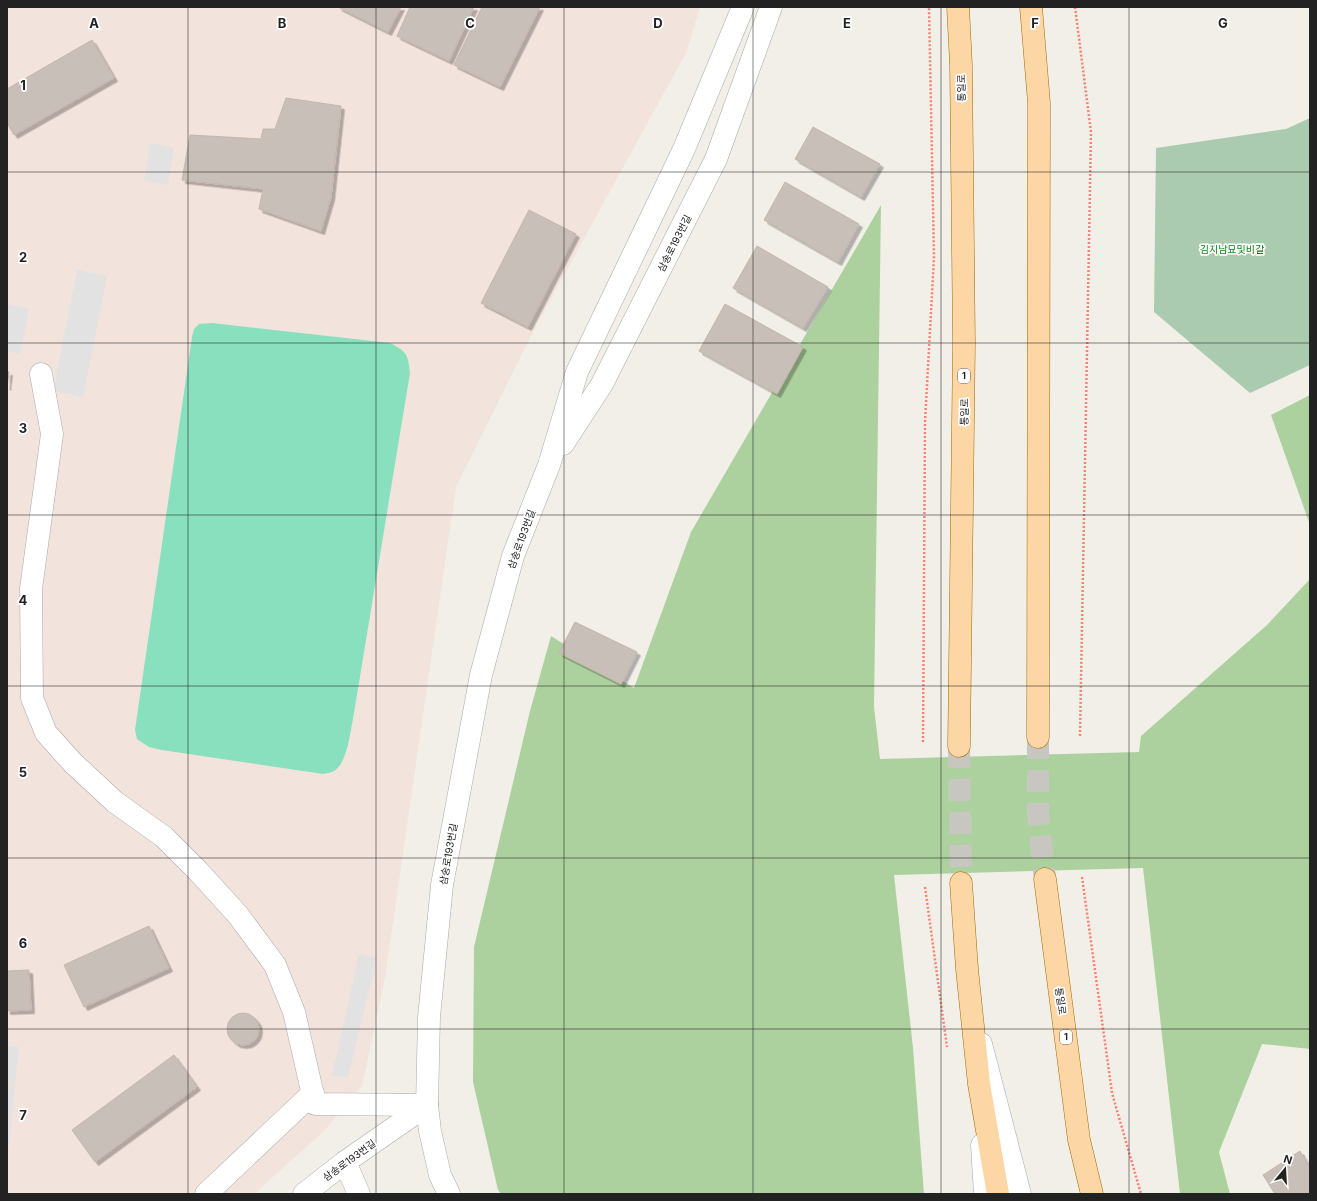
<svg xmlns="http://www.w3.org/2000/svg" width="1317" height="1201" font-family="Inter,'Noto Sans KR',sans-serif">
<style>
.military{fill:#f3e3dd}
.forest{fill:#add19e}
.cemetery{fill:#aacbaf}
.pitch{fill:#88e0be}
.parking{fill:#e2e2e2}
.building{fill:#c7bfb8;stroke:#c4b6ab;filter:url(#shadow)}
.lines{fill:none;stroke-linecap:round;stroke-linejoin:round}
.major-tunnel{stroke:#c8c6c1;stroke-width:22;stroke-dasharray:22 11;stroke-linecap:butt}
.minor-casing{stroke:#a9a9a9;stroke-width:23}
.major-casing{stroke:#a06b00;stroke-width:23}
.path{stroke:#fa8072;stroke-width:2.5;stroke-dasharray:2 2;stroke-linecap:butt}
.minor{stroke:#fff;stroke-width:22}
.major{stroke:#fcd6a4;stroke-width:22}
.grid{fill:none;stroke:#222;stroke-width:1;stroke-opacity:0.55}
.labels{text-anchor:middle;stroke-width:3.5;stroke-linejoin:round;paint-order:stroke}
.shield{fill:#fff;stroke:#646464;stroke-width:1}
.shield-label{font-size:9px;font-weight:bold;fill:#222}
.street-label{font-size:10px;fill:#222;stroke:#fff}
.park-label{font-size:10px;fill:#0c8416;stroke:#fff}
.grid-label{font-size:13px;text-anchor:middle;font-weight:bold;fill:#222;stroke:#fff;stroke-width:3.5;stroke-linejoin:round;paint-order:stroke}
</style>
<defs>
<filter id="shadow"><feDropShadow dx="3.5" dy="3.5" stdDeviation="0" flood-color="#0004"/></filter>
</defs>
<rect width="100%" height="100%" fill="#f2efe9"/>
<path class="military" d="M7,7H700L687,51L536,326L456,487L385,978L362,1086L324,1131L254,1194H7Z"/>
<g class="forest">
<path d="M881,205L874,707L880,759L1139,752L1141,736L1267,625L1310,579V1049L1262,1044L1219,1152L1230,1194H1180L1143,868L894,875L913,1048L924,1194H501L498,1190L473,1082L474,947L530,711L551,636L634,688L691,532Z"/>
<path d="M1310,395V525L1271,415Z"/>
</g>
<path class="cemetery" d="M1310,118V365L1250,393L1154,312L1156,148L1286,129Z"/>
<path class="pitch" d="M212,323L390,343C407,352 408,354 410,373L353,719C350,733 347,766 332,772C330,773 326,773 323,774L162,750L149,747L137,739L135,730L192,337L194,329L199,324Z"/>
<g class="parking">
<path d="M150,143L174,148L168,185L144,181Z"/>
<path d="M77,270L107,276L83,397L53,391Z"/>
<path d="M7,304L29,309L20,354L7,351Z"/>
<path d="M359,954L377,958L348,1077L332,1076Z"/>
<path d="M7,1046L19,1047L7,1167Z"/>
</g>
<g class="building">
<path d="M338,7H401L388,32Z"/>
<path d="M410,7H474L449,61L397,36Z"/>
<path d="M482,7H540L500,87L454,65Z"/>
<path d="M92,40L114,78L14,135L7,123V89Z"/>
<path d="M286,98L341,106L331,197L321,231L259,209L263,189L182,180L190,135L261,139L263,129H275Z"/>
<path d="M813,127L880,164L861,197L795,159Z"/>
<path d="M785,182L859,224L838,262L764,220Z"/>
<path d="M529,210L576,234L528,327L481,303Z"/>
<path d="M757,246L828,287L803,328L733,288Z"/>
<path d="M725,304L803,347L777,394L699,351Z"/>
<path d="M7,372H9L7,387Z"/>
<path d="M575,622L637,652L621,684L559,653Z"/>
<path d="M149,926L169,968L84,1007L64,965Z"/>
<path d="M29,970L31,1010L7,1011V971Z"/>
<circle cx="243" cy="1029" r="16"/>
<path d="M174,1055L197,1087L95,1162L72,1130Z"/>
<path d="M1300,1151L1310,1169V1194H1275L1263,1175Z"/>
</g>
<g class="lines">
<g class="major-tunnel">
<path d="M1038,737V816L1045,879"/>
<path d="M959,746L961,883"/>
</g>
<g class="minor-casing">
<g id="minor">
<path d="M41,374L52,434L31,589L32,698L46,733L73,763L115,802L164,837L198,871L238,915L275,965L294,1012L315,1104L427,1105"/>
<path d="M563,444L602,384L716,159L771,7"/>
<path d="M981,1044L1020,1194"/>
<path d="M982,1145L985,1194"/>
<path d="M345,1162L359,1194"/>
<path d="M206,1194L313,1093"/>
<path d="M304,1194L345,1162L427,1105"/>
<path d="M449,1194L440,1175L430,1131L427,1105L429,1017L442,885L481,675L513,556L549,465L577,372L684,149L743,7"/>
</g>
</g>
<g class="major-casing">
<g id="major">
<path d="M958,7L961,65L964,343L959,746"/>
<path d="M1031,7L1039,103L1038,737"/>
<path d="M1045,879L1079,1140L1092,1194"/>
<path d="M961,883L967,969L979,1084L998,1194"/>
</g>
</g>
<g class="path">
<path d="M1075,7L1091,132L1080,736"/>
<path d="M923,742L925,422L934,257L929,7"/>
<path d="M1082,877L1112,1093L1141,1194"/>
<path d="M925,887L947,1047"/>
</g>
<use href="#minor" class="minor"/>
<use href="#major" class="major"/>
</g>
<path class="grid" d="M188,7V1194M376,7V1194M564,7V1194M753,7V1194M941,7V1194M1129,7V1194M7,172H1310M7,343H1310M7,515H1310M7,686H1310M7,858H1310M7,1029H1310"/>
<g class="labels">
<g class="shield">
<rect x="958" y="369" width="12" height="14" rx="3"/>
<rect x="1060" y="1030" width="12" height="14" rx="3"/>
</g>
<g class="shield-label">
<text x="964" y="379">1</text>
<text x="1066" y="1040">1</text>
</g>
<g class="street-label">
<text transform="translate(961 88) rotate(-91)" y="4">통일로</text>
<text transform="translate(674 243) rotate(-63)" y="4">삼송로193번길</text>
<text transform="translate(964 412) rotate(-89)" y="4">통일로</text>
<text transform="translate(521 539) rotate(-70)" y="4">삼송로193번길</text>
<text transform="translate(448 854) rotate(-80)" y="4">삼송로193번길</text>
<text transform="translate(1061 1001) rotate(82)" y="4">통일로</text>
<text transform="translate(349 1160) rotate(-36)" y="4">삼송로193번길</text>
</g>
<g class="park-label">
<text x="1232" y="253">김지남묘및비갈</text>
</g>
</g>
<g class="grid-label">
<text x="94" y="28">A</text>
<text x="282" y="28">B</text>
<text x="470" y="28">C</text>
<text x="658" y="28">D</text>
<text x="847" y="28">E</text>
<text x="1035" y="28">F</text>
<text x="1223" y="28">G</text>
<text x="23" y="90">1</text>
<text x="23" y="262">2</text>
<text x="23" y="433">3</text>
<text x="23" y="605">4</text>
<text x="23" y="777">5</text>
<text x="23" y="948">6</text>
<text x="23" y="1120">7</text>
</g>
<rect width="1317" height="1201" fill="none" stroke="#222222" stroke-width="16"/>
<g transform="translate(1285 1169) rotate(18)" stroke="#ffffff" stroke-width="3" paint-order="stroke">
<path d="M0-3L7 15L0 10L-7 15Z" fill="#222222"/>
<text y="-6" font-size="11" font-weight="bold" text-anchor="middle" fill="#222222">N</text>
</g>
</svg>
